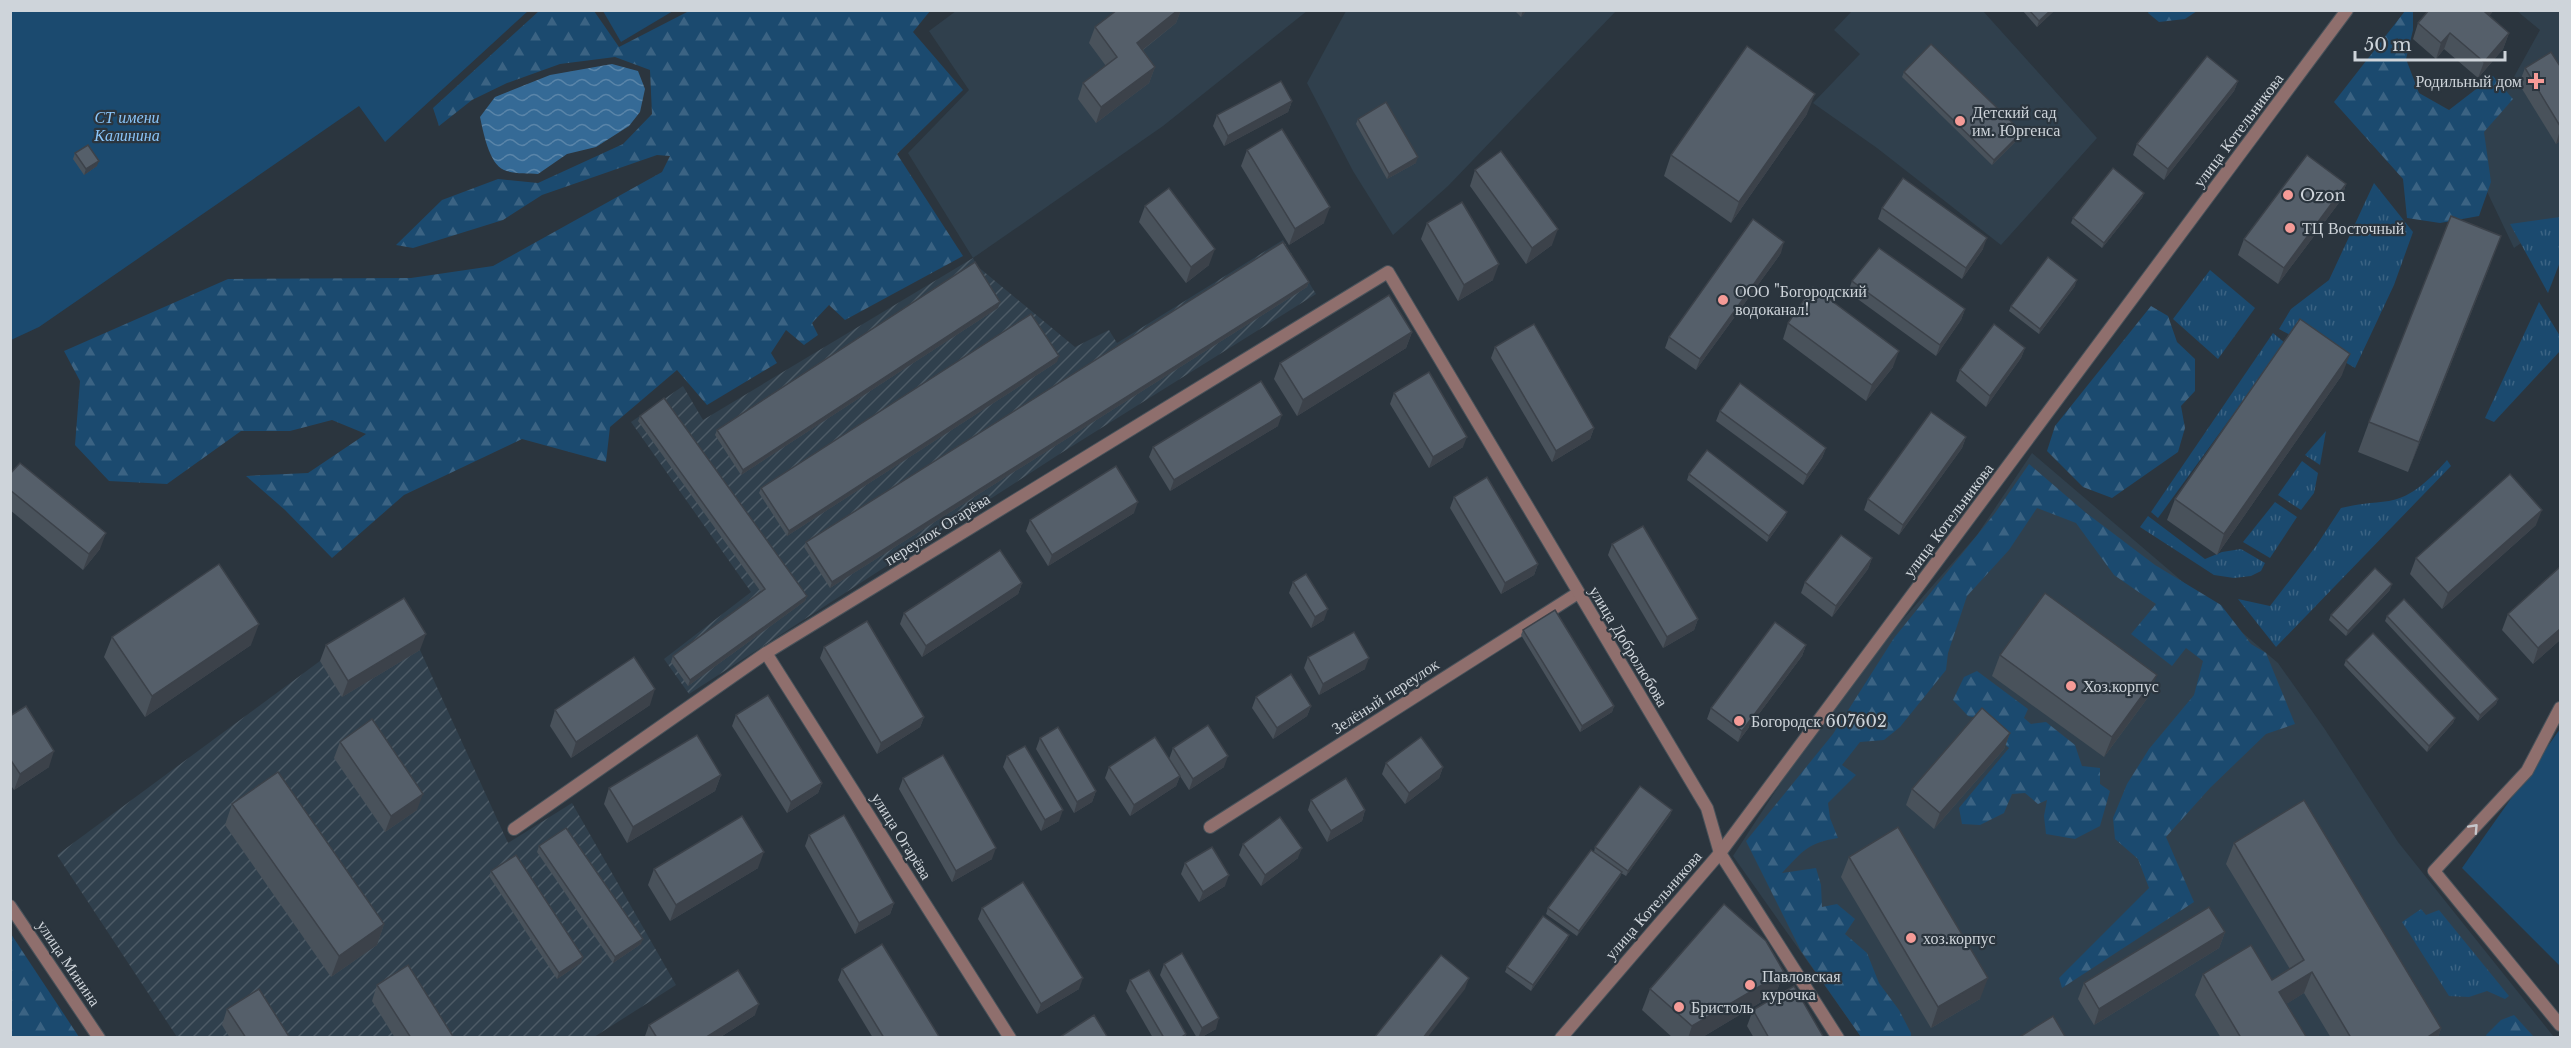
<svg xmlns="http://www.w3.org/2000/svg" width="2571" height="1048" font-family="'Libre Baskerville',serif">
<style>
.built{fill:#30404d}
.industrial{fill:url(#industrial-furrows)}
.grass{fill:url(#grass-tufts)}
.forest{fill:url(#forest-firs)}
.garden{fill:#1b4a6f}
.water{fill:url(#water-waves)}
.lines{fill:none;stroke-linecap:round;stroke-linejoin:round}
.minor-casing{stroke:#48525a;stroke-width:14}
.tertiary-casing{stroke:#48525a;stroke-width:14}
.minor{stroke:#8f6f6d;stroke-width:12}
.tertiary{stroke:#8f6f6d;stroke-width:12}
.wall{fill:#49525b}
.shaded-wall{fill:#3c424a}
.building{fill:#555f6a;stroke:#3c424a;stroke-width:1.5}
.oneway{stroke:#c5c5ca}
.poi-dot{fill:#f59b97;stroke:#2b353e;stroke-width:2}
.labels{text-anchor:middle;stroke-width:4.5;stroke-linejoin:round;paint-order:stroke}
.poi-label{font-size:16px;fill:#ced4da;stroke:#2b353e;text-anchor:start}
.park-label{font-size:16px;font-style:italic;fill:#8ac5f9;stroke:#2b353e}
.street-label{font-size:16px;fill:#ced4da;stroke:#2b353e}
</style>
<defs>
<pattern id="industrial-furrows" width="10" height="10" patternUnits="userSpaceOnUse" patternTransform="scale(1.5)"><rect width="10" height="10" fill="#30404d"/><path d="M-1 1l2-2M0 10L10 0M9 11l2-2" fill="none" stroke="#4d5b66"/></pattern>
<pattern id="grass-tufts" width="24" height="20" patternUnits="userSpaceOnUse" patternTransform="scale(1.5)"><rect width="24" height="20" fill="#1b4a6f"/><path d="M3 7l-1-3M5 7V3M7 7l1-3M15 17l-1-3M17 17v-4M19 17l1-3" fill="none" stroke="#3b6383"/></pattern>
<pattern id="forest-firs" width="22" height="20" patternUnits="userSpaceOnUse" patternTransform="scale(1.5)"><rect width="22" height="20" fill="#1b4a6f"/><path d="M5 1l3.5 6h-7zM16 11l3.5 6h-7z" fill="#3b6383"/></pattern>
<pattern id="water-waves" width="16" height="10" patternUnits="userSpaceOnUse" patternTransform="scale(1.5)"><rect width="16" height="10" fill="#356a96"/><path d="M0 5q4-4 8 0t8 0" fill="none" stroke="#5a85a9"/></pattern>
</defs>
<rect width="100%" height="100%" fill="#2b353e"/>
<g class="built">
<path d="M956,11H1307L1163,126L973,258L908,153L969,90L929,31Z"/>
<path d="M1346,11H1616L1448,186L1393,235L1353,171L1307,83Z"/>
<path d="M1852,11H1983L2097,138L2001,245L1877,148L1813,103L1860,54L1834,30Z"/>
<path d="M2517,11H2560V216L2514,248L2470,156L2540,30Z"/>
<path d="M2032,453L2278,663L2324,728L2398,842L2554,1037H1861L1733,856L1842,689L1977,535Z"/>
</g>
<g class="industrial">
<path d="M1283,240L1316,294L1058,455L689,694L664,659L751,592L631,422L683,386L703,420L973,258L977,266L1075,347L1109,330L1117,343Z"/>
<path d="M399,614L420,650L508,843L572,803L676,985L594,1037H177L57,855L320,661Z"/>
</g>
<g class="grass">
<path d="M2374,183L2413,232L2394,285L2355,368C2330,353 2304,343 2279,329L2291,309L2329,280Z"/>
<path d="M2560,217V262L2548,293L2510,224Z"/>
<path d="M2210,270L2255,308L2218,359L2173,319Z"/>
<path d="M2539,302L2560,336V351L2494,422L2485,418Z"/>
<path d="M2273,333L2285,343L2158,518L2151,512Z"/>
<path d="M2326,431L2320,465L2305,455Z"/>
<path d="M2447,460L2451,466L2276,647L2238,599L2270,606L2316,546L2341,508C2357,504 2372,503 2389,501C2413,497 2431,478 2447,460Z"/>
<path d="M2302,461L2318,473L2314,493L2301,510L2278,495Z"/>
<path d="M2275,502L2297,517L2270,558L2243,542Z"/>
<path d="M2148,516L2205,559L2222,552L2241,549L2265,563L2261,571L2251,576L2234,578L2214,575L2140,527Z"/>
<path d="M2421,909L2426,915L2439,910L2509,996L2505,999L2487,991L2469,997L2449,996L2402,922Z"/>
</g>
<g class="forest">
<path d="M539,11H594L619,47L689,11H930L913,32L963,90L897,154L963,256L845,320L829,305L812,323L818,335L804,345L786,330L771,353L777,363L707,405L677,370L610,427L606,462L522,439L404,495L332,558L285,510L246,476L308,473L366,434L332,420L290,431H241L167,484L109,481L75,445L80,381L64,351L228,279L411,278L493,266L662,172L670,156L657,155L542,195L503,220L413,248L396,245L442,200L498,179L538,183L623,144L652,114L650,70L615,57L560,64L507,83L472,100L439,126L433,108Z"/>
<path d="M2149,11V10L2197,11L2185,19L2159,22L2148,13Z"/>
<path d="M2405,11H2413V30L2406,59L2419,93L2449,110L2493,76L2513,99L2484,132L2491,182L2479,216L2440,223L2407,218L2403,179L2334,102Z"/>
<path d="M2151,306L2168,316L2177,342L2195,359V391L2181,406L2185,428L2178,452L2112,498L2083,487L2047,451L2055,426Z"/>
<path d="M2029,464L2085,512L2155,565L2221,605L2251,644L2266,653L2295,724L2266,734L2210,788L2166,837L2194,902L2062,988L2059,978L2149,888L2138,859L2115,839L2113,818L2127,784L2149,749L2194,695L2203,661L2186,648L2172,666L2131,634L2156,604L2114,575L2076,523L2037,508L2009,550L1967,596L1948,653L1946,670L1900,727L1884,740L1860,742L1842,765L1856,775L1828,803L1830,818L1838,838C1807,843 1803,851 1782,873L1816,868L1821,885L1822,907L1837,904L1855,919L1845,934L1867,953L1879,983L1899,1010L1911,1033V1037H1861L1801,951L1746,841L1833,734L1894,638L1995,513Z"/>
<path d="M1977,671L2028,709L2024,718L2031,724L2046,722L2075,745L2082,766L2100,768V784L2110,791L2100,826L2075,839L2046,834L2044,816L2047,800L2038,804L2025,793L2012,794L2004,813L1980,825L1962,824L1959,808L2009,748L1989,730L1990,721L1968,716L1953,700L1964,677Z"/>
<path d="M10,934H11L79,1037H11Z"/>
<path d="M2514,1015L2534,1037H2487L2486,1035L2501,1020Z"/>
</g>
<g class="garden">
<path d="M11,11H528L385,142L359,106L39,327L11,340Z"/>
<path d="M603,11H673L621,42Z"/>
<path d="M2560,729V966L2462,868Z"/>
</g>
<path class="water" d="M612,64L638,71L645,89L640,112L629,126L596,147L567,154L538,174C528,173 513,174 504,170C489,164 483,131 480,117L495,97L550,75Z"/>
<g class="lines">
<g class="minor-casing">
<g id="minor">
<path d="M766,653L1010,1038"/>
<path d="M2560,708L2527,771L2434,871L2560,1025"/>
<path d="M1210,827L1578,593"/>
<path d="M514,829L766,653L1388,272L1707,808L1720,853L1838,1038"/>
<path d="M10,906L99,1038"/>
</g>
</g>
<g class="tertiary-casing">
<path id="tertiary" d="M1561,1038L1720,853L2347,10"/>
</g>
<use href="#minor" class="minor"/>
<use href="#tertiary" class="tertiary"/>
</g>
<g class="wall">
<path d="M1117,10H1181L1176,23L1143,50L1155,67L1149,83L1096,123L1078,99L1083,83L1106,66L1089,43L1095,27Z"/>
<path d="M1514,10H1527L1521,17Z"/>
<path d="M2022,10H2055L2037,27Z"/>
<path d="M2494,10L2489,16L2509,33L2503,49L2478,78L2444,49L2436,59L2413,39L2418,23Z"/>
<path d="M2560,66V141L2556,144L2519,84L2525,68Z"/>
<path d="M1904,72L2022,132L2020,137L1992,165L1902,77Z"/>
<path d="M2238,81L2234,91L2164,180L2133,155L2137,144Z"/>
<path d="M1292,101L1288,112L1224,146L1213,126L1217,115Z"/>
<path d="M1807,114L1731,223L1664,176L1671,155Z"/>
<path d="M1358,119L1416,163L1387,179L1356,124Z"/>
<path d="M1247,150L1324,223L1289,245L1241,166Z"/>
<path d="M75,153L97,166L84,175L73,159Z"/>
<path d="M1475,170L1552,245L1526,264L1470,186Z"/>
<path d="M2346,184L2341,200L2278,284L2238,255L2244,239Z"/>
<path d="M2144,193L2142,198L2102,248L2071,223L2073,218Z"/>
<path d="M1145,206L1209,265L1186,283L1139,222Z"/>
<path d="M1882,208L1983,249L1962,279L1878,219Z"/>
<path d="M1427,223L1493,280L1458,301L1421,239Z"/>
<path d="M1781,253L1696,370L1665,348L1669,337Z"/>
<path d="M2490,265L2408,472L2358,452L2369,422Z"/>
<path d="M1852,281L1965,309L1961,320L1936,356L1848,292Z"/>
<path d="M1309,282L1307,287L830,588L804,547L806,542Z"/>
<path d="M2075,286L2039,334L2009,311L2011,306Z"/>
<path d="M998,308L741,475L715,435L717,430Z"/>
<path d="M1788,323L1893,367L1866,401L1783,339Z"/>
<path d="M1412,332L1406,348L1297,416L1274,379L1280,363Z"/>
<path d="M1495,347L1594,428L1590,439L1552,462L1491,358Z"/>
<path d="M2025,348L2021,358L1986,407L1956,381L1960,370Z"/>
<path d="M1057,362L787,536L759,493L761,488Z"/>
<path d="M2342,375L2217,555L2167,520L2175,499Z"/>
<path d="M1394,393L1463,447L1429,468L1390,404Z"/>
<path d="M1720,411L1826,448L1822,458L1803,485L1716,421Z"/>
<path d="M640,416L807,596L805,601L688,686L671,662L673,656L761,592L638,421Z"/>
<path d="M1278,426L1170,491L1149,457L1153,447Z"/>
<path d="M1966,437L1962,448L1899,535L1864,510L1868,499Z"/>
<path d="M10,474L100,549L83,570L10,510Z"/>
<path d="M1689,474L1787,512L1785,517L1767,542L1687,480Z"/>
<path d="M1454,497L1538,564L1534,575L1501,594L1450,508Z"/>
<path d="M1134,513L1048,566L1026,531L1030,520Z"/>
<path d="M2536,525L2442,609L2410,574L2416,558Z"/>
<path d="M1612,544L1698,619L1694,630L1663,648L1608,555Z"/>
<path d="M1872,558L1868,569L1832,617L1801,593L1805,582Z"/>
<path d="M2560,567V640L2533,664L2502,630L2508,614Z"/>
<path d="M1293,582L1324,620L1311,628L1289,593Z"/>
<path d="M1022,583L1018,594L922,657L900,624L904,613Z"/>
<path d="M2390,590L2346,636L2329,620L2331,615Z"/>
<path d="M2387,616L2498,699L2496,704L2478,721L2385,621Z"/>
<path d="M1523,630L1614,706L1612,712L1580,732L1521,635Z"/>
<path d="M112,637L251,645L145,717L104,657Z"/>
<path d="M326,645L420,650L342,697L320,661Z"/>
<path d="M1806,645L1802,656L1738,742L1707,719L1711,708Z"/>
<path d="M824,647L924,717L920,727L877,754L820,658Z"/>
<path d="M2000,655L2149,696L2104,757L1992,676Z"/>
<path d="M1308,657L1365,669L1319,695L1304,668Z"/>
<path d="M2346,660L2455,718L2453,723L2427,752L2344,665Z"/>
<path d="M1256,697L1311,706L1307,716L1273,739L1252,708Z"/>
<path d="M650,705L571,758L550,726L555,710Z"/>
<path d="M736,715L822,783L818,793L787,813L732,726Z"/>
<path d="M10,716L49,767L14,790L10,784Z"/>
<path d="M2010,733L2004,749L1934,829L1906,805L1912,789Z"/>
<path d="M1040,738L1096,791L1092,802L1074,813L1036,749Z"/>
<path d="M340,742L417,810L385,832L334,758Z"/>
<path d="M1173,748L1224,767L1189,790L1180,776L1176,786L1130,816L1105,778L1109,767L1169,759Z"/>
<path d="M1007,756L1059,821L1041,831L1003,767Z"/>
<path d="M1386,763L1443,767L1439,778L1405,804L1382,774Z"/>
<path d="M721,775L715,791L627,843L604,804L609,788Z"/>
<path d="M903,778L992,859L952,882L899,789Z"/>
<path d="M1311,800L1365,810L1362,821L1327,842L1308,810Z"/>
<path d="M232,804L384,924L377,945L331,977L225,825Z"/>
<path d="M1672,810L1670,815L1626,876L1621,873L1620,877L1577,936L1546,914L1548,908L1594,852L1595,847Z"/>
<path d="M809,835L894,903L890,914L855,934L805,846Z"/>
<path d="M2234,843L2441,1028L2438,1038H2331L2304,993L2286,1004L2307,1038H2221L2195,995L2203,974L2272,980L2290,969L2226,864Z"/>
<path d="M1243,844L1298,858L1261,886L1239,855Z"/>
<path d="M539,846L641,944L613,963L537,852Z"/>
<path d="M1849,857L1980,999L1931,1028L1841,877Z"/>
<path d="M1185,863L1225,886L1199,902L1181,874Z"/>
<path d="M758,868L670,921L648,885L654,869Z"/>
<path d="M491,871L583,957L581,963L557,979L489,876Z"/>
<path d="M982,908L1079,989L1037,1014L978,919Z"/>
<path d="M2225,932L2219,948L2094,1025L2078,999L2084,983Z"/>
<path d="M1569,935L1567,940L1531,991L1505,972L1507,967Z"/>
<path d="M1164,964L1216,1029L1200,1038H1197L1160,975Z"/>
<path d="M842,969L940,1038H873L838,980Z"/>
<path d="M1784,972L1776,993L1701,1038H1673L1642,1010L1650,989Z"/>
<path d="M1130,980L1186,1034L1185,1038H1153L1126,991Z"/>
<path d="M377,985L454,1038H395L372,1001Z"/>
<path d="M227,1009L290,1038H230L222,1025Z"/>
<path d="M1753,1010L1824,1038H1754L1747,1026Z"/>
<path d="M755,1015L719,1038H646L645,1036L649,1025Z"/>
</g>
<g class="shaded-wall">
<path d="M1178,10H1181L1176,23L1131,59L1137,43Z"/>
<path d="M1523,10H1527L1521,17Z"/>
<path d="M2051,10H2055L2037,27L2039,21Z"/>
<path d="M2486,10H2494L2479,28L2485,12Z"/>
<path d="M2450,33L2444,49L2436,59L2441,43Z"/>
<path d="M2509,33L2503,49L2478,78L2484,62Z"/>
<path d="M1155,67L1149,83L1096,123L1101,107Z"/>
<path d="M2238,81L2234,91L2164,180L2168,169Z"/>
<path d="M1815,94L1807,114L1731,223L1739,202Z"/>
<path d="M1292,101L1288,112L1224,146L1228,136Z"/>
<path d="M2560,130V141L2556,144Z"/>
<path d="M2022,132L2020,137L1992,165L1994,160Z"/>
<path d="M1418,157L1416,163L1387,179L1389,174Z"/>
<path d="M99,161L97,166L84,175L86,169Z"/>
<path d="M2346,184L2341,200L2278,284L2284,268Z"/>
<path d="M2144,193L2142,198L2102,248L2104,243Z"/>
<path d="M1330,207L1324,223L1289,245L1295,229Z"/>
<path d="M1558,229L1552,245L1526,264L1532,248Z"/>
<path d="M2501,236L2490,265L2408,472L2419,442Z"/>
<path d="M1987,238L1983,249L1962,279L1966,268Z"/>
<path d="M1784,242L1781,253L1696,370L1700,359Z"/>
<path d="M1215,249L1209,265L1186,283L1191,267Z"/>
<path d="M1499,264L1493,280L1458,301L1464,285Z"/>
<path d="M2077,280L2075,286L2039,334L2040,329Z"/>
<path d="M1309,282L1307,287L830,588L832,582Z"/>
<path d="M1000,302L998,308L741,475L743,470Z"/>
<path d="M1965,309L1961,320L1936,356L1940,345Z"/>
<path d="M1412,332L1406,348L1297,416L1303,400Z"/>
<path d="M2025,348L2021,358L1986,407L1990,396Z"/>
<path d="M1899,351L1893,367L1866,401L1872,385Z"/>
<path d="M2350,354L2342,375L2217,555L2224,534Z"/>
<path d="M1059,356L1057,362L787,536L789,531Z"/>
<path d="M1282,415L1278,426L1170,491L1174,480Z"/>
<path d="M1594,428L1590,439L1552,462L1556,451Z"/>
<path d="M1467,437L1463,447L1429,468L1433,457Z"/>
<path d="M1966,437L1962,448L1899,535L1903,525Z"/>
<path d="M1826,448L1822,458L1803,485L1807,475Z"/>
<path d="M1138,502L1134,513L1048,566L1052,555Z"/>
<path d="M2542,510L2536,525L2442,609L2448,593Z"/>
<path d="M1787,512L1785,517L1767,542L1769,536Z"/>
<path d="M106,533L100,549L83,570L89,554Z"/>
<path d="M1872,558L1868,569L1832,617L1836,606Z"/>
<path d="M1538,564L1534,575L1501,594L1505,583Z"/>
<path d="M1022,583L1018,594L922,657L926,646Z"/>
<path d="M2392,584L2390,590L2346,636L2348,631Z"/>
<path d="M807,596L805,601L688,686L690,680Z"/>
<path d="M1328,609L1324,620L1311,628L1315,617Z"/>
<path d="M1698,619L1694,630L1663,648L1667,637Z"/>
<path d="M259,624L251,645L145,717L152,696Z"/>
<path d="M2560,629V640L2533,664L2538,648Z"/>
<path d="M426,634L420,650L342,697L348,681Z"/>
<path d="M1806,645L1802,656L1738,742L1742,731Z"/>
<path d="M1369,658L1365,669L1319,695L1323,684Z"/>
<path d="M2157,675L2149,696L2104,757L2112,737Z"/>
<path d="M655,689L650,705L571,758L576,742Z"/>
<path d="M2498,699L2496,704L2478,721L2480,715Z"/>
<path d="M1311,706L1307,716L1273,739L1277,728Z"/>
<path d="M1614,706L1612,712L1580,732L1582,726Z"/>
<path d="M924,717L920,727L877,754L881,743Z"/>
<path d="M2455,718L2453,723L2427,752L2429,746Z"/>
<path d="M2010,733L2004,749L1934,829L1940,813Z"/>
<path d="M54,751L49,767L14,790L20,774Z"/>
<path d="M1228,756L1224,767L1189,790L1193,779Z"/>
<path d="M1443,767L1439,778L1405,804L1409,793Z"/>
<path d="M721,775L715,791L627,843L633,827Z"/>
<path d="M1180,776L1176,786L1130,816L1134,805Z"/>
<path d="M822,783L818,793L787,813L791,802Z"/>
<path d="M1096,791L1092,802L1074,813L1077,802Z"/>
<path d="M423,794L417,810L385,832L391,816Z"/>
<path d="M1063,810L1059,821L1041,831L1045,820Z"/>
<path d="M1365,810L1362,821L1327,842L1331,831Z"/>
<path d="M1672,810L1670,815L1626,876L1628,871Z"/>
<path d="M996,848L992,859L952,882L956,871Z"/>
<path d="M1302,848L1298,858L1261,886L1265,875Z"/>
<path d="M764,852L758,868L670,921L676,905Z"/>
<path d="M1622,872L1620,877L1577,936L1579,931Z"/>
<path d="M1229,875L1225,886L1199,902L1203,892Z"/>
<path d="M894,903L890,914L855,934L859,923Z"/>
<path d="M384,924L377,945L331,977L339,956Z"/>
<path d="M2225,932L2219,948L2094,1025L2099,1009Z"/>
<path d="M1569,935L1567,940L1531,991L1533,985Z"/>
<path d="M643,939L641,944L613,963L615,957Z"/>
<path d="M583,957L581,963L557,979L559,973Z"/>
<path d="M1784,972L1776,993L1701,1038H1688L1692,1026Z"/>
<path d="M2312,972L2304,993L2272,1013L2279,992Z"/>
<path d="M1083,978L1079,989L1037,1014L1041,1004Z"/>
<path d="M1469,978L1465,989L1427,1038H1423Z"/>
<path d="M1988,978L1980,999L1931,1028L1938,1007Z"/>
<path d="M759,1004L755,1015L719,1038H705Z"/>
<path d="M1219,1018L1216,1029L1200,1038H1198L1202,1028Z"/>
<path d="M2441,1028L2438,1038H2426Z"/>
</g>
<g class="building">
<path d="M1117,10H1178L1137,43L1155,67L1101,107L1083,83L1117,57L1095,27Z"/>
<path d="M2029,10H2051L2039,21Z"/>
<path d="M2429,10H2486L2485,12L2509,33L2484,62L2450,33L2441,43L2418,23Z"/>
<path d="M1931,44L2022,132L1994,160L1904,72Z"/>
<path d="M1747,46L1815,94L1739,202L1671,155Z"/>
<path d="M2551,52L2560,66V126L2525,68Z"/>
<path d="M2207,56L2238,81L2168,169L2137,144Z"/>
<path d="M1281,81L1292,101L1228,136L1217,115Z"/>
<path d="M1386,102L1418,157L1389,174L1358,119Z"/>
<path d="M1282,129L1330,207L1295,229L1247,150Z"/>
<path d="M88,145L99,161L86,169L75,153Z"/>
<path d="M1501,151L1558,229L1532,248L1475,170Z"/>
<path d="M2307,155L2346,184L2284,268L2244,239Z"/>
<path d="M2113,168L2144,193L2104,243L2073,218Z"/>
<path d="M1903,178L1987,238L1966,268L1882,208Z"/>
<path d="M1169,188L1215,249L1191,267L1145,206Z"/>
<path d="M1462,202L1499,264L1464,285L1427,223Z"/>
<path d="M2451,216L2501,236L2419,442L2369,422Z"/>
<path d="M1753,219L1784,242L1700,359L1669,337Z"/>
<path d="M1283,242L1309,282L832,582L806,542Z"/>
<path d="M1879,248L1965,309L1940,345L1852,281Z"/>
<path d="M2048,257L2077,280L2040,329L2011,306Z"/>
<path d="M975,262L1000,302L743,470L717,430Z"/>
<path d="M1813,287L1899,351L1872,385L1788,323Z"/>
<path d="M1389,295L1412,332L1303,400L1280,363Z"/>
<path d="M1031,314L1059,356L789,531L761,488Z"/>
<path d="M2300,319L2350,354L2224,534L2175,499Z"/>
<path d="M1534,324L1594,428L1556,451L1495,347Z"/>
<path d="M1994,324L2025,348L1990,396L1960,370Z"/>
<path d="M1429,372L1467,437L1433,457L1394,393Z"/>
<path d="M1261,381L1282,415L1174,480L1153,447Z"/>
<path d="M1740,383L1826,448L1807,475L1720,411Z"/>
<path d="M664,398L807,596L690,680L673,656L765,589L640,416Z"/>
<path d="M1931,412L1966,437L1903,525L1868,499Z"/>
<path d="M1707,450L1787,512L1769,536L1689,474Z"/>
<path d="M20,463L106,533L89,554L10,490V474Z"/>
<path d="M1116,466L1138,502L1052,555L1030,520Z"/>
<path d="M2510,474L2542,510L2448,593L2416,558Z"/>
<path d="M1487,477L1538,564L1505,583L1454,497Z"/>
<path d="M1643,526L1698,619L1667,637L1612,544Z"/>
<path d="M1841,535L1872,558L1836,606L1805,582Z"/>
<path d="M1000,550L1022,583L926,646L904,613Z"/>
<path d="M219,564L259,624L152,696L112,637Z"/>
<path d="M2560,567V629L2538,648L2508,614Z"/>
<path d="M2375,568L2392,584L2348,631L2331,615Z"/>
<path d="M1306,574L1328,609L1315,617L1293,582Z"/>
<path d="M2045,593L2157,675L2112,737L2000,655Z"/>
<path d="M404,598L426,634L348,681L326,645Z"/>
<path d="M2404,599L2498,699L2480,715L2387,616Z"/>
<path d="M1555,610L1614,706L1582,726L1523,630Z"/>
<path d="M867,621L924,717L881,743L824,647Z"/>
<path d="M1775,622L1806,645L1742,731L1711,708Z"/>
<path d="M1354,632L1369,658L1323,684L1308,657Z"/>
<path d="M2373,633L2455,718L2429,746L2346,660Z"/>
<path d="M634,657L655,689L576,742L555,710Z"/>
<path d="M1291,674L1311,706L1277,728L1256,697Z"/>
<path d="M768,695L822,783L791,802L736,715Z"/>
<path d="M26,706L54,751L20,774L10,759V716Z"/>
<path d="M1982,708L2010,733L1940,813L1912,789Z"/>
<path d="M372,719L423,794L391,816L340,742Z"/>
<path d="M1208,725L1228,756L1193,779L1173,748Z"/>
<path d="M1058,727L1096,791L1077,802L1040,738Z"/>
<path d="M697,735L721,775L633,827L609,788Z"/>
<path d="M1155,737L1180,776L1134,805L1109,767Z"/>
<path d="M1421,737L1443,767L1409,793L1386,763Z"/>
<path d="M1025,746L1063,810L1045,820L1007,756Z"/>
<path d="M943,755L996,848L956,871L903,778Z"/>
<path d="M278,772L384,924L339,956L232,804Z"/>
<path d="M1346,778L1365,810L1331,831L1311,800Z"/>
<path d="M1640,786L1672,810L1628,871L1595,847Z"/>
<path d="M2304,800L2441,1028L2426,1038H2351L2312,972L2279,992L2307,1038H2241L2203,974L2251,945L2272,980L2304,960L2234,843Z"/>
<path d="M844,815L894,903L859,923L809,835Z"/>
<path d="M742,816L764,852L676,905L654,869Z"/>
<path d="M1280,817L1302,848L1265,875L1243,844Z"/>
<path d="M1898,827L1988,978L1938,1007L1849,857Z"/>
<path d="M566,828L643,939L615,957L539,846Z"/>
<path d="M1212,847L1229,875L1203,892L1185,863Z"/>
<path d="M1591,850L1622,872L1579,931L1548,908Z"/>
<path d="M516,855L583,957L559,973L491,871Z"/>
<path d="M1023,882L1083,978L1041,1004L982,908Z"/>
<path d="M1724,904L1766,941L1784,972L1692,1026L1650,989Z"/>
<path d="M2209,907L2225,932L2099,1009L2084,983Z"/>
<path d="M1543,916L1569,935L1533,985L1507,967Z"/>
<path d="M882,944L940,1038H884L842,969Z"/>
<path d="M1182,953L1219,1018L1202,1028L1164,964Z"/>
<path d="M1441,955L1469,978L1423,1038H1374Z"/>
<path d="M408,965L454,1038H411L377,985Z"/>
<path d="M738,970L759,1004L705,1038H657L649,1025Z"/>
<path d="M1149,970L1186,1034L1180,1038H1164L1130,980Z"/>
<path d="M1794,986L1824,1038H1769L1753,1010Z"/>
<path d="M259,989L290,1038H246L227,1009Z"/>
<path d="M1094,1015L1108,1038H1060V1037Z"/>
<path d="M2053,1016L2066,1038H2018Z"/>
</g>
<defs><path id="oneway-chevron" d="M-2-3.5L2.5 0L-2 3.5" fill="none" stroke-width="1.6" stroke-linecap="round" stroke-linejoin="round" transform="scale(1.5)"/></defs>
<use class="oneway" href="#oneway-chevron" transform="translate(2474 828) rotate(-47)"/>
<g class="poi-dot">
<path d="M2533 72h6v6h6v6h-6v6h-6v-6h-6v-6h6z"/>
<circle cx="1960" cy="121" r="6"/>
<circle cx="2288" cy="195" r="6"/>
<circle cx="2290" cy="228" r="6"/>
<circle cx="1723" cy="300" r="6"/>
<circle cx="2071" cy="686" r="6"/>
<circle cx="1739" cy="721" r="6"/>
<circle cx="1911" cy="938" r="6"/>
<circle cx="1750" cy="985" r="6"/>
<circle cx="1679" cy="1007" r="6"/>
</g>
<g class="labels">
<g class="poi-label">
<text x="2522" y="87" text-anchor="end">Родильный дом</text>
<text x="1972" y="118">Детский сад<tspan x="1972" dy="18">им. Юргенса</tspan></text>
<text x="2300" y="201">Ozon</text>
<text x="2302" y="234">ТЦ Восточный</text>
<text x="1735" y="297">ООО "Богородский<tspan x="1735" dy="18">водоканал!</tspan></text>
<text x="2083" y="692">Хоз.корпус</text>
<text x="1751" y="727">Богородск 607602</text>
<text x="1923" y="944">хоз.корпус</text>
<text x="1762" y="982">Павловская<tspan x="1762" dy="18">курочка</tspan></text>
<text x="1691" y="1013">Бристоль</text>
</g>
<g class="park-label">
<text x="127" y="123">СТ имени<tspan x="127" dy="18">Калинина</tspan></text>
</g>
<g class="street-label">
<text transform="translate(2238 130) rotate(-53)" y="6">улица Котельникова</text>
<text transform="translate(1948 520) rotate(-53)" y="6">улица Котельникова</text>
<text transform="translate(937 529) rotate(-32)" y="6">переулок Огарёва</text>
<text transform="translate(1629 646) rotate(59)" y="6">улица Добролюбова</text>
<text transform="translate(1385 696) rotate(-33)" y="6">Зелёный переулок</text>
<text transform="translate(902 836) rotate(58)" y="6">улица Огарёва</text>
<text transform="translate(1653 905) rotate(-49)" y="6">улица Котельникова</text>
<text transform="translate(69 963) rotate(56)" y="6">улица Минина</text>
</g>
</g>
<rect width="2571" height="1048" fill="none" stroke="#ced4da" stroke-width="24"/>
<path d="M2355 51v9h150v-9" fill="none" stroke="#ced4da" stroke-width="3"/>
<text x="2364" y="51" font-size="18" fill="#ced4da" stroke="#2b353e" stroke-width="4.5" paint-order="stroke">50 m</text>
</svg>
